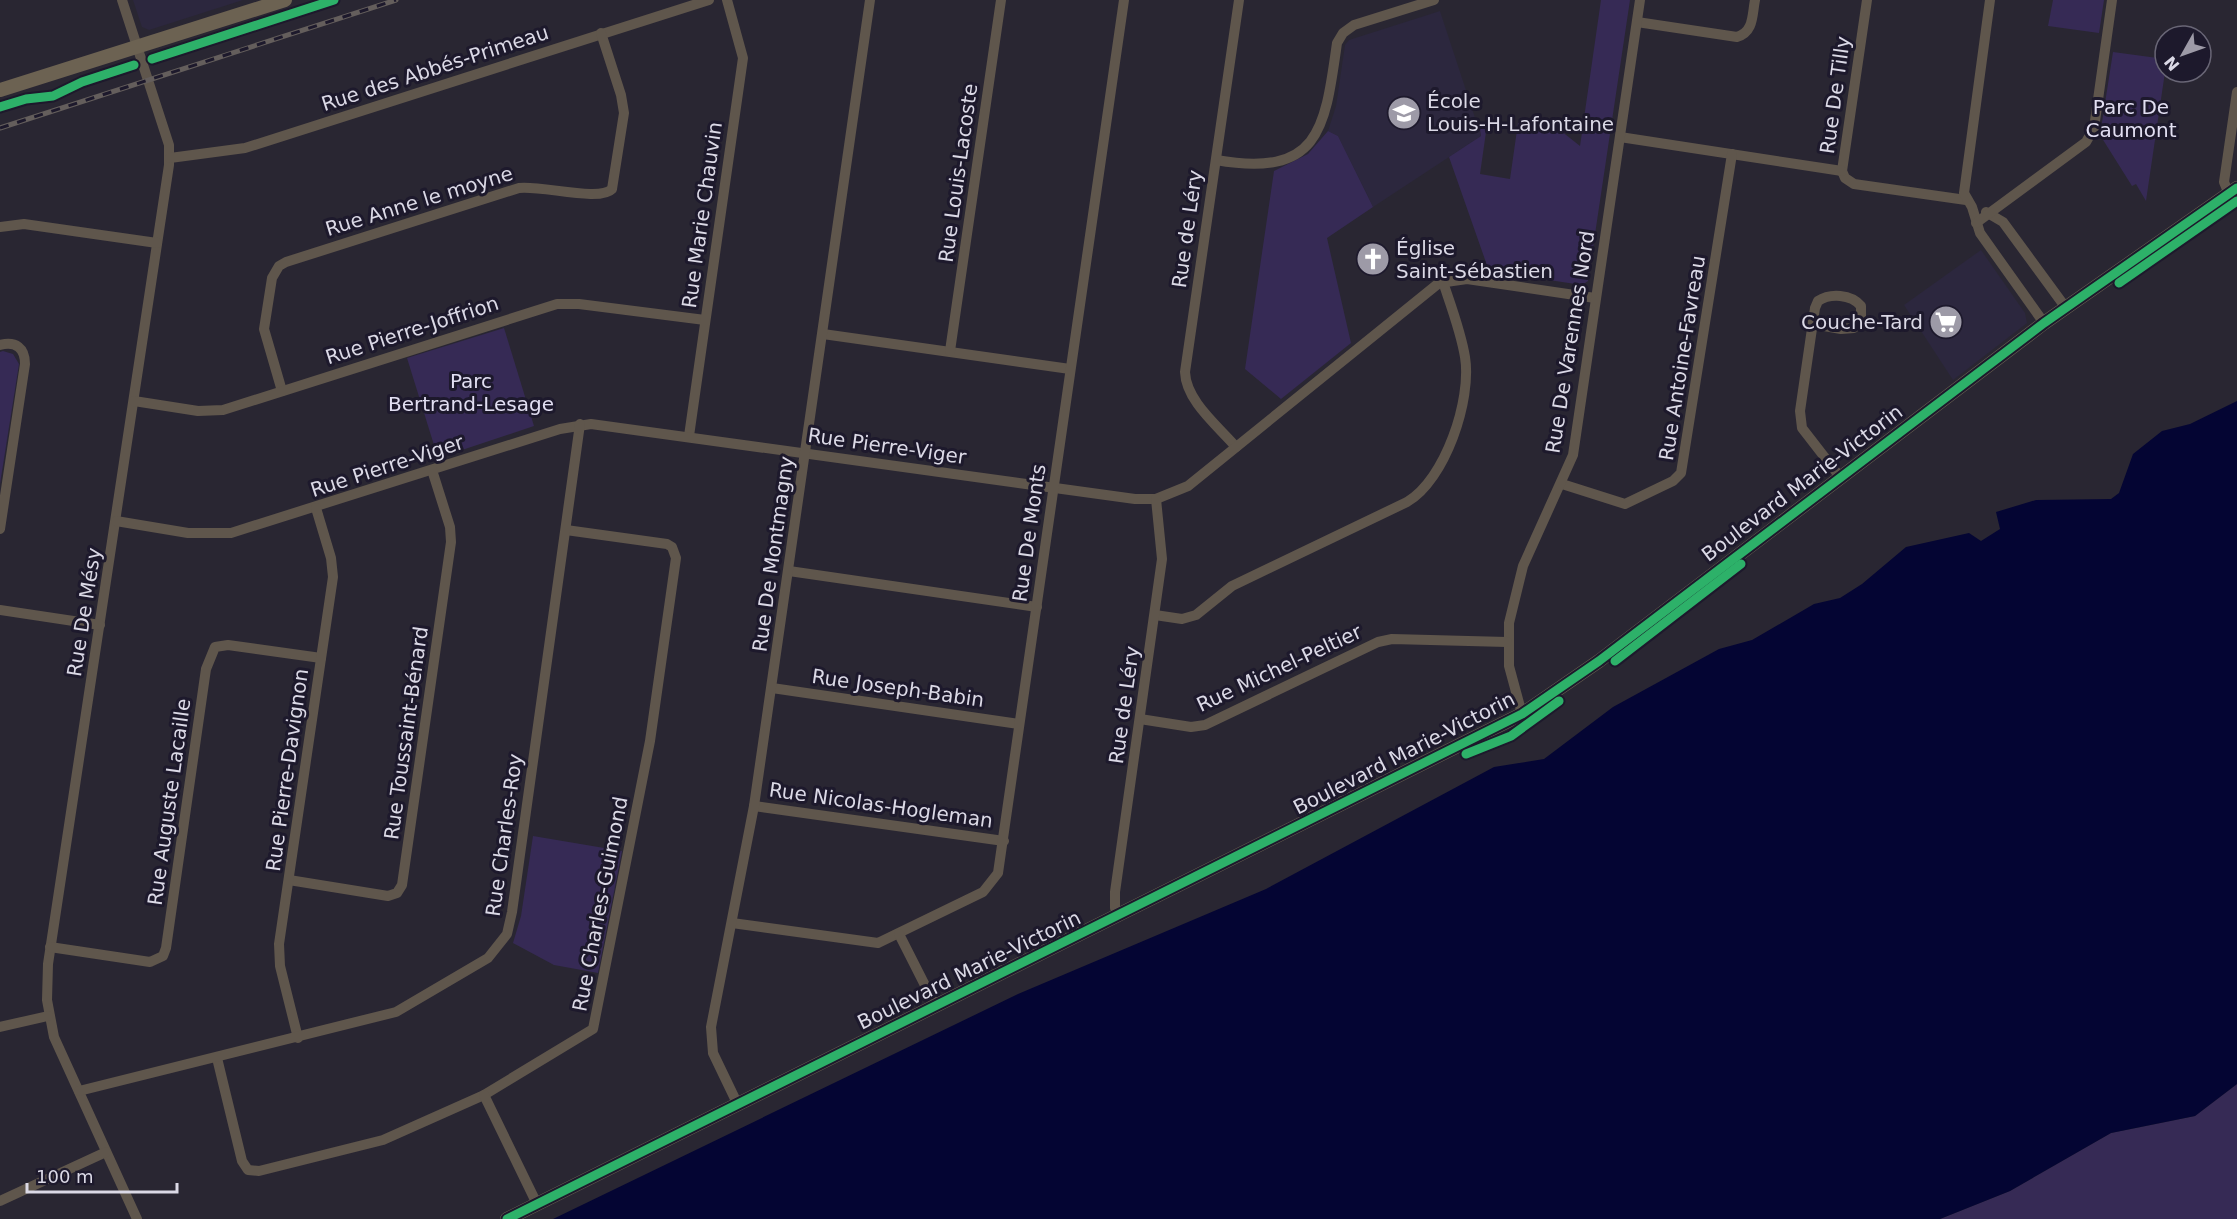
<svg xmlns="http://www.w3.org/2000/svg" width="2237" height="1219" font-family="'DejaVu Sans',sans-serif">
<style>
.built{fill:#2c273e}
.green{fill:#362a55}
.water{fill:#040533}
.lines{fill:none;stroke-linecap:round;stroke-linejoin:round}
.street{stroke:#5f564c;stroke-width:10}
.secondary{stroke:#6c6252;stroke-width:14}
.rail-casing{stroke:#645e5c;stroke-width:5}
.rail{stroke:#1d192c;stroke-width:3;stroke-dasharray:9;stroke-linecap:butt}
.cycleway-casing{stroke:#1d192c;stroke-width:13}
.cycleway{stroke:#2db169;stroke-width:9}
.labels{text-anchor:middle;stroke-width:6;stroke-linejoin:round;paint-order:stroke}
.street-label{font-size:20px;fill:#dbd9e6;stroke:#1d192c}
.poi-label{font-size:20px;fill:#dbd9e6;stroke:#1d192c;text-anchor:start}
.park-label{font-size:20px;fill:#e2dff2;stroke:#1d192c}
</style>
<rect width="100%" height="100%" fill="#292632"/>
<g class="built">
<path d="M133,0H243L149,30L142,27Z"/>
<path d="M1440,11L1481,136L1373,207L1338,136L1328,131L1336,106L1345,45L1349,40Z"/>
<path d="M1981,250L2025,313L2027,323L1953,380L1904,305Z"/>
</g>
<g class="green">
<path d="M1601,0H1630L1588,281L1582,285L1489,271L1449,157L1481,136L1479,123L1487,125L1480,174L1510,179L1518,123L1556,127L1580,146Z"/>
<path d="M2053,0H2104L2099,33L2048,26Z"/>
<path d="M2113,52L2165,59V72L2146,201L2136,184L2132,186L2100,135Z"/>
<path d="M1328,131L1338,136L1373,207L1327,238L1351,343L1281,399L1245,369L1274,171L1308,154Z"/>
<path d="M504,328L534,426L438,458L407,358Z"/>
<path d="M3,351L13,354L19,364L0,484V352Z"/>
<path d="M533,836L622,851L598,973L554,965L513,943L521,916Z"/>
<path d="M2237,1084V1219H1940L2010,1191L2111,1133L2195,1116Z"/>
</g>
<path class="water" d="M2237,401V1084L2195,1116L2111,1133L2010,1191L1940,1219H553L1018,994L1266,889L1494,767L1544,759L1613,707L1719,649L1752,640L1814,604L1840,598L1862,584L1906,547L1969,533L1981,541L2000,529L1996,512L2036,500L2111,499L2119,493L2133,454L2162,431L2190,424Z"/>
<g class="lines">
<g class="street">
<path d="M122,0L169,145V165L48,964L47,1000L54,1037L137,1219"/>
<path d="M1867,0L1842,171L1845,178L1854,184L1966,200"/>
<path d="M1990,0L1964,193L1972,207L1980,233L2044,323"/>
<path d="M1637,22L1737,37C1754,32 1752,15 1755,0"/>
<path d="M1620,137L1842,171"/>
<path d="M170,158L245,148L709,0"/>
<path d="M1216,160C1320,178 1325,129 1337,43L1343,33L1354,25L1434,0"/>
<path d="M2229,194L2224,182L2237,92"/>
<path d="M1986,212L2003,222L2066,308"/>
<path d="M1976,223L2086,142L2094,128L2112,0"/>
<path d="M0,227L24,224L157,243"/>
<path d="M1813,324L1841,329L1854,328L1861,319V306C1851,294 1830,293 1818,301L1815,308L1800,411L1802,428L1840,477"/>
<path d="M823,334L1070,369"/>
<path d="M0,345C16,341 25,348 25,364L0,529"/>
<path d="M950,351L1001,0"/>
<path d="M282,391L264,329L272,278L279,266L286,262L519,188C541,185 600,202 612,189L624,113L621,95L601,33"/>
<path d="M134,401L198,411L223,410L557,304H579L705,320"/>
<path d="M689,436L743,58L727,0"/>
<path d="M1236,447C1218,426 1186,401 1185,372L1239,0"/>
<path d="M1562,484L1625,504L1673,481L1681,473L1732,154"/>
<path d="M116,521L188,533H231L560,429L591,424L1135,499H1156L1188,486L1439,283L1467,279L1595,298"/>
<path d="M789,571L1037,607"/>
<path d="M0,610L100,625"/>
<path d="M1155,615L1182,619L1196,615L1232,586L1407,502C1445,480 1472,400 1465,357C1461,332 1451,306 1443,282"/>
<path d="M772,688L1019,724"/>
<path d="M1522,714L1509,666V623L1523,566L1573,455L1640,0"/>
<path d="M1140,719L1191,727L1205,725L1378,642L1392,639L1507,642"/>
<path d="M754,806L1004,841"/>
<path d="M289,880L388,896L397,893L402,885L451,542L450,527L432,470"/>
<path d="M1119,916L1115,908V892L1162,559L1156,499"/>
<path d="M732,923L878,943L983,892L998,873L1124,0"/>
<path d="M899,934L936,1007"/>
<path d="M50,947L150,962L163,956L166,948L206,669L215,647L228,645L321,658"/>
<path d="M0,1027L48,1016"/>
<path d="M298,1038L280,966L279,944L333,577L331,558L316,508"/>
<path d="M217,1058L242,1161L248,1170L259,1171L383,1140L484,1095L593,1029L650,741L676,558L672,547L667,544L566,530"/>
<path d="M79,1091L396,1012L488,958L507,934L512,912L580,424"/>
<path d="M484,1095L537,1204"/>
<path d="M738,1105L713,1053L711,1027L754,806L870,0"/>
<path d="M0,1201L106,1152"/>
</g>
<g class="secondary">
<path d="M0,90L285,0"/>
<path d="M507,1219L1522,714L1599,661L2044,323L2237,188"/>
</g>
<g class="rail-casing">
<path id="rail" d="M0,128L396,0"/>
</g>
<use href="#rail" class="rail"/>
<g class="cycleway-casing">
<g id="cycleway">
<path d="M152,59L334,0"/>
<path d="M0,107L26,99L53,96L82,82L134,65"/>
<path d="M2119,283L2237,201"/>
<path d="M1615,661L1741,564"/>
<path d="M1466,754L1511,736L1559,701"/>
<path d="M507,1219L1522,714L1599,661L2044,323L2237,188"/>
</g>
</g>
<use href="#cycleway" class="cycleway"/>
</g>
<defs>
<g id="school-disc" transform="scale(1.725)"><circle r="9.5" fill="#9d9aa7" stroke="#1d192c"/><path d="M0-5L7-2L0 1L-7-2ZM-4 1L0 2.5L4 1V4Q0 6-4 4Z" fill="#fff"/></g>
<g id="church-disc" transform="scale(1.725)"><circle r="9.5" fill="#9d9aa7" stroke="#1d192c"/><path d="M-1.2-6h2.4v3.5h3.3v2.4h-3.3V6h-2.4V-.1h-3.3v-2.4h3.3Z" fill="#fff"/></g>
<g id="supermarket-disc" transform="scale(1.725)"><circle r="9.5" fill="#9d9aa7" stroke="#1d192c"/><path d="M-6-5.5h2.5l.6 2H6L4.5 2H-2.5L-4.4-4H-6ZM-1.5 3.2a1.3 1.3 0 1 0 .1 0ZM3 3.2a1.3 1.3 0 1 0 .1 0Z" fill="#fff"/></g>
</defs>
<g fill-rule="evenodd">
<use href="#school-disc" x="1404" y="113"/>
<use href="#church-disc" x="1373" y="259"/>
<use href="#supermarket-disc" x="1946" y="322"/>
</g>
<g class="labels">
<g class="street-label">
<text transform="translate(435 68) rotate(-18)" y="7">Rue des Abbés-Primeau</text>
<text transform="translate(1835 95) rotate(-82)" y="7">Rue De Tilly</text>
<text transform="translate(958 173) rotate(-82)" y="7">Rue Louis-Lacoste</text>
<text transform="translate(419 201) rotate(-17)" y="7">Rue Anne le moyne</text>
<text transform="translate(702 215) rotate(-82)" y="7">Rue Marie Chauvin</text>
<text transform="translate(1187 229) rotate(-82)" y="7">Rue de Léry</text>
<text transform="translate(412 330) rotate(-18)" y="7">Rue Pierre-Joffrion</text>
<text transform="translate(1570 342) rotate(-81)" y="7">Rue De Varennes Nord</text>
<text transform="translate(1682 358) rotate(-81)" y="7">Rue Antoine-Favreau</text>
<text transform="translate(887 446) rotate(8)" y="7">Rue Pierre-Viger</text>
<text transform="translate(387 466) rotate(-18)" y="7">Rue Pierre-Viger</text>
<text transform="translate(1802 483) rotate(-37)" y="7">Boulevard Marie-Victorin</text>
<text transform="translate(1029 533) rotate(-82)" y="7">Rue De Monts</text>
<text transform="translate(773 554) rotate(-82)" y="7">Rue De Montmagny</text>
<text transform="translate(84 612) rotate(-81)" y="7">Rue De Mésy</text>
<text transform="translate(1279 668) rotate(-25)" y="7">Rue Michel-Peltier</text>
<text transform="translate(898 688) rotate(8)" y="7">Rue Joseph-Babin</text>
<text transform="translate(1124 705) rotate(-82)" y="7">Rue de Léry</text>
<text transform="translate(406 733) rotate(-82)" y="7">Rue Toussaint-Bénard</text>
<text transform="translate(1404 753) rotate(-27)" y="7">Boulevard Marie-Victorin</text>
<text transform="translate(287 770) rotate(-82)" y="7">Rue Pierre-Davignon</text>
<text transform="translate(169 802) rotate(-82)" y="7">Rue Auguste Lacaille</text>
<text transform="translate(881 805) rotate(8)" y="7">Rue Nicolas-Hogleman</text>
<text transform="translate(504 835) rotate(-82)" y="7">Rue Charles-Roy</text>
<text transform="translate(600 904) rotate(-79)" y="7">Rue Charles-Guimond</text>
<text transform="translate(969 970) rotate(-26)" y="7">Boulevard Marie-Victorin</text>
</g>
<g class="poi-label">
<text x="1427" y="108">École<tspan x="1427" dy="23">Louis-H-Lafontaine</tspan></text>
<text x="1396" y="255">Église<tspan x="1396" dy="23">Saint-Sébastien</tspan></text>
<text x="1923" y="329" text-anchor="end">Couche-Tard</text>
</g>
<g class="park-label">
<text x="2131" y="114">Parc De<tspan x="2131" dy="23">Caumont</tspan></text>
<text x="471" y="388">Parc<tspan x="471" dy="23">Bertrand-Lesage</tspan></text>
</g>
</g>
<g transform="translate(2183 54) rotate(230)"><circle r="28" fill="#1d192c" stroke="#696676" stroke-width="1.5"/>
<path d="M0-4.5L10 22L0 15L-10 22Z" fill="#9d9aa7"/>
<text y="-9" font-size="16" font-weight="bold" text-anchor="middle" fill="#dbd9e6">N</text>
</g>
<path d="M27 1183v9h150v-9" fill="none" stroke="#dbd9e6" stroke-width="3"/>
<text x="36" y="1183" font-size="18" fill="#dbd9e6" stroke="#1d192c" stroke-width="4.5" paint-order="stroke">100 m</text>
</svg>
